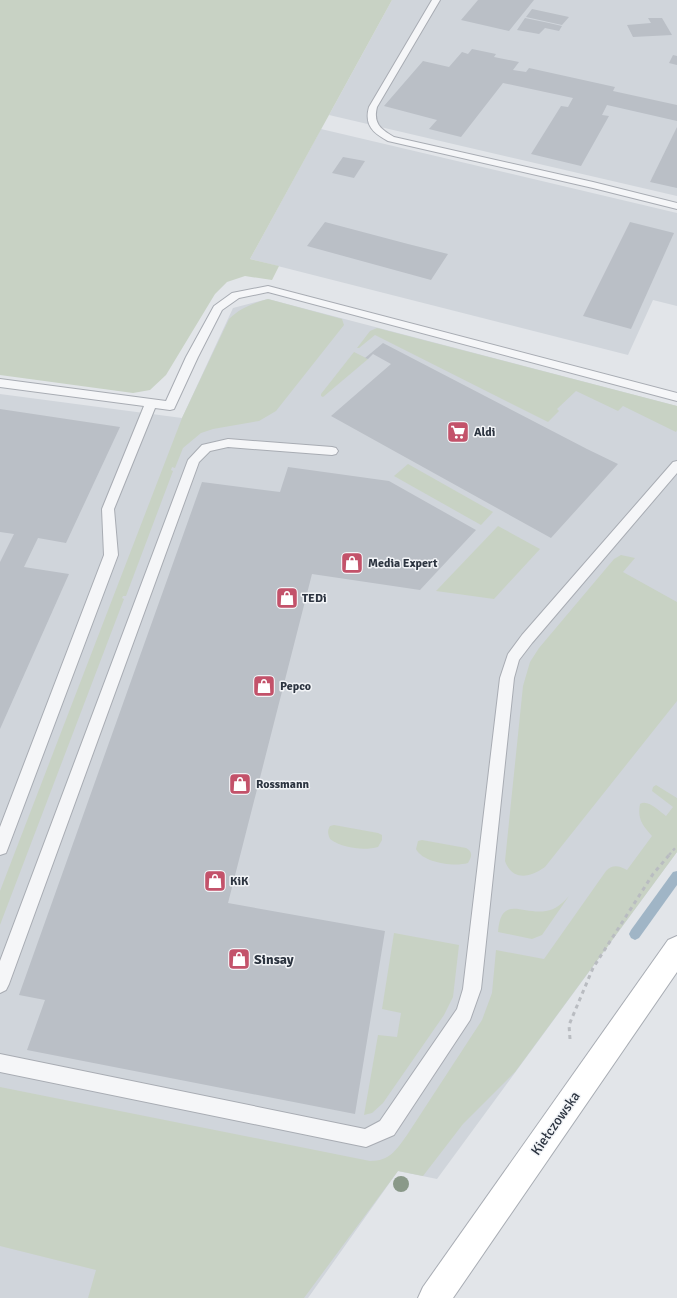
<svg xmlns="http://www.w3.org/2000/svg" width="677" height="1298" font-family="Signika,sans-serif">
<style>
.built{fill:#d0d5db}
.green{fill:#c8d2c4}
.lines{fill:none;stroke-linecap:round;stroke-linejoin:round}
.stream{fill:#a0b5c6;fill-rule:evenodd}
.building{fill:#babfc6}
.lane-casing{stroke:#a8acb3;stroke-width:2}
.secondary-casing{stroke:#a8acb3;stroke-width:2}
.path-far1{stroke:#b9bcc1;stroke-width:2.5;stroke-dasharray:3 3;stroke-linecap:butt}
.path{stroke:#b9bcc1;stroke-width:3;stroke-dasharray:4 4;stroke-linecap:butt}
.lane{fill:#f5f6f8;fill-rule:evenodd}
.secondary{fill:#fff;fill-rule:evenodd}
.tree{fill:#8a9989}
.labels{text-anchor:middle;stroke-width:3;stroke-linejoin:round;paint-order:stroke}
.poi-label{font-size:12px;font-weight:bold;fill:#2c3440;stroke:#f2f4f7;text-anchor:start}
.near-poi-label{font-size:14px;font-weight:bold;fill:#2c3440;stroke:#f2f4f7;text-anchor:start}
.near-street-label{font-size:14px;fill:#2c3440;stroke:#f2f4f7}
</style>
<rect width="100%" height="100%" fill="#e2e5e9"/>
<g class="built">
<path d="M392,0H677V196L329,115Z"/>
<path d="M321,129L677,213V306L653,300L628,355L250,259Z"/>
<path d="M268,299L677,406V852L437,1179L398,1171L308,1298H0V394L182,418L233,308Z"/>
</g>
<g class="green">
<path d="M0,0H392L250,259L279,266L272,280L245,276L227,282L215,294L166,375L150,390L133,393L0,375Z"/>
<path d="M268,299L342,319L344,325L276,411L259,421L213,429L201,433L183,448L175,468L172,467L171,470L173,471L126,596H123L122,598L124,599L0,925V891L182,418L229,319C240,308 253,303 268,299Z"/>
<path d="M377,328L677,406V430L676,432L623,406L618,411L576,391L557,409L559,411L548,422L375,335L359,348H357L370,331Z"/>
<path d="M354,352L368,359L323,397L321,396V394Z"/>
<path d="M408,464L493,512L481,525L394,476Z"/>
<path d="M498,526L540,549L494,599L436,591Z"/>
<path d="M621,555L635,558L623,572L677,602V701L545,867C530,878 512,881 505,861L523,686L530,662L539,648L614,559Z"/>
<path d="M656,785L677,798V852L515,1072L463,1124L423,1176L398,1171L304,1298H88L96,1270L0,1246V1087L370,1161C390,1161 396,1150 407,1135L482,1020L492,993L496,950L544,959L606,871C613,864 619,866 627,870L652,836C643,826 637,819 640,804C648,799 660,812 666,816L673,807L652,791L653,787Z"/>
<path d="M334,825L378,833L382,835V840L378,847C364,851 342,848 330,839C328,834 327,831 330,826Z"/>
<path d="M422,840L466,848C473,852 472,856 468,863C454,867 423,863 416,849L418,841Z"/>
<path d="M569,896L542,935L532,939L498,932C501,894 522,915 546,911C555,910 563,903 569,896Z"/>
<path d="M394,933L459,945L453,997L444,1015L383,1103L372,1113L364,1115L378,1035L397,1037L401,1013L382,1009Z"/>
</g>
<g class="lines">
<path class="stream" d="M677,871V885L639,938L635,940L631,938L629,934L631,930L673,872Z"/>
</g>
<g class="building">
<path d="M478,0H534L509,31L461,20Z"/>
<path d="M532,9L569,17L562,25L526,17Z"/>
<path d="M525,18L549,23L562,26L559,31L545,28L539,34L517,30Z"/>
<path d="M648,18H662L672,35L633,37L627,25L651,23Z"/>
<path d="M472,49L496,54L494,57L519,62L513,70L526,72L529,68L615,87L613,91L677,105V121L607,105L602,115L609,116L581,166L531,154L561,106L568,107L573,98L503,83L461,137L429,129L437,120L384,106L423,61L449,67L462,52L468,54Z"/>
<path d="M673,55L677,56V65L669,63Z"/>
<path d="M677,127V188L650,182Z"/>
<path d="M343,157L365,161L354,178L332,173Z"/>
<path d="M325,222L408,244L448,254L431,280L307,246Z"/>
<path d="M630,222L674,233L631,329L583,316Z"/>
<path d="M383,343L587,449L618,464L551,538L331,416L391,364L373,354L368,359L365,358Z"/>
<path d="M0,409L120,427L66,543L38,538L24,567L69,574L0,729V562L14,534L0,532Z"/>
<path d="M288,467L389,481L476,530L420,590L312,574L228,903L385,931L355,1114L27,1050L45,1000L19,995L202,482L280,492Z"/>
</g>
<g class="lines">
<g class="lane-casing">
<g id="lane">
<path d="M432,0H440L377,107C373,123 380,129 394,137L593,182L677,203V209L593,188L388,141C373,133 364,125 369,107Z"/>
<path d="M268,286L677,393V401L268,292L239,298L222,310L198,357L174,409L170,410L155,408L114,509L118,555L8,848L6,853L0,855V827L104,555L102,509L144,406L0,387V379L166,401L186,357L214,306L232,293Z"/>
<path d="M228,439L332,447L336,448L338,451L336,454L332,455L228,447L210,451L199,462L9,984L6,990L0,993V961L188,460L202,445Z"/>
<path d="M677,461V473L532,643L519,660L514,678L481,989L470,1020L394,1135L366,1147L0,1072V1054L365,1129L380,1121L457,1009L463,989L500,678L508,654L522,635L673,462Z"/>
</g>
</g>
<g class="secondary-casing">
<path id="secondary" d="M677,936V972L453,1298H418L423,1287L668,940Z"/>
</g>
<path class="path-far1" d="M669,855L677,846"/>
<path class="path" d="M570,1039L569,1025L593,968L653,874L670,854"/>
<use href="#lane" class="lane"/>
<use href="#secondary" class="secondary"/>
</g>
<circle class="tree" cx="401" cy="1184" r="8"/>
<defs>
<g id="supermarket-square" transform="scale(1.15)"><rect x="-9" y="-9" width="18" height="18" rx="4" fill="#c3526a" stroke="#f2f4f7"/><path d="M-6-5.5h2.5l.6 2H6L4.5 2H-2.5L-4.4-4H-6ZM-1.5 3.2a1.3 1.3 0 1 0 .1 0ZM3 3.2a1.3 1.3 0 1 0 .1 0Z" fill="#fff"/></g>
<g id="shop-square" transform="scale(1.15)"><rect x="-9" y="-9" width="18" height="18" rx="4" fill="#c3526a" stroke="#f2f4f7"/><path d="M-5-2.5h2.3a2.7 3.5 0 0 1 5.4 0H5L5.5 6h-11ZM-1.5-2.5h3a1.5 2.3 0 0 0-3 0Z" fill="#fff"/></g>
</defs>
<g fill-rule="evenodd">
<use href="#supermarket-square" x="458" y="432"/>
<use href="#shop-square" x="352" y="563"/>
<use href="#shop-square" x="287" y="598"/>
<use href="#shop-square" x="264" y="686"/>
<use href="#shop-square" x="240" y="784"/>
<use href="#shop-square" x="215" y="881"/>
<use href="#shop-square" x="239" y="959"/>
</g>
<g class="labels">
<g class="poi-label">
<text x="474" y="436">Aldi</text>
<text x="368" y="567">Media Expert</text>
<text x="302" y="602">TEDi</text>
<text x="280" y="690">Pepco</text>
<text x="256" y="788">Rossmann</text>
<text x="230" y="885">KiK</text>
</g>
<g class="near-poi-label">
<text x="254" y="964">Sinsay</text>
</g>
<g class="near-street-label">
<text transform="translate(555 1123) rotate(-55)" y="5">Kiełczowska</text>
</g>
</g>
</svg>
